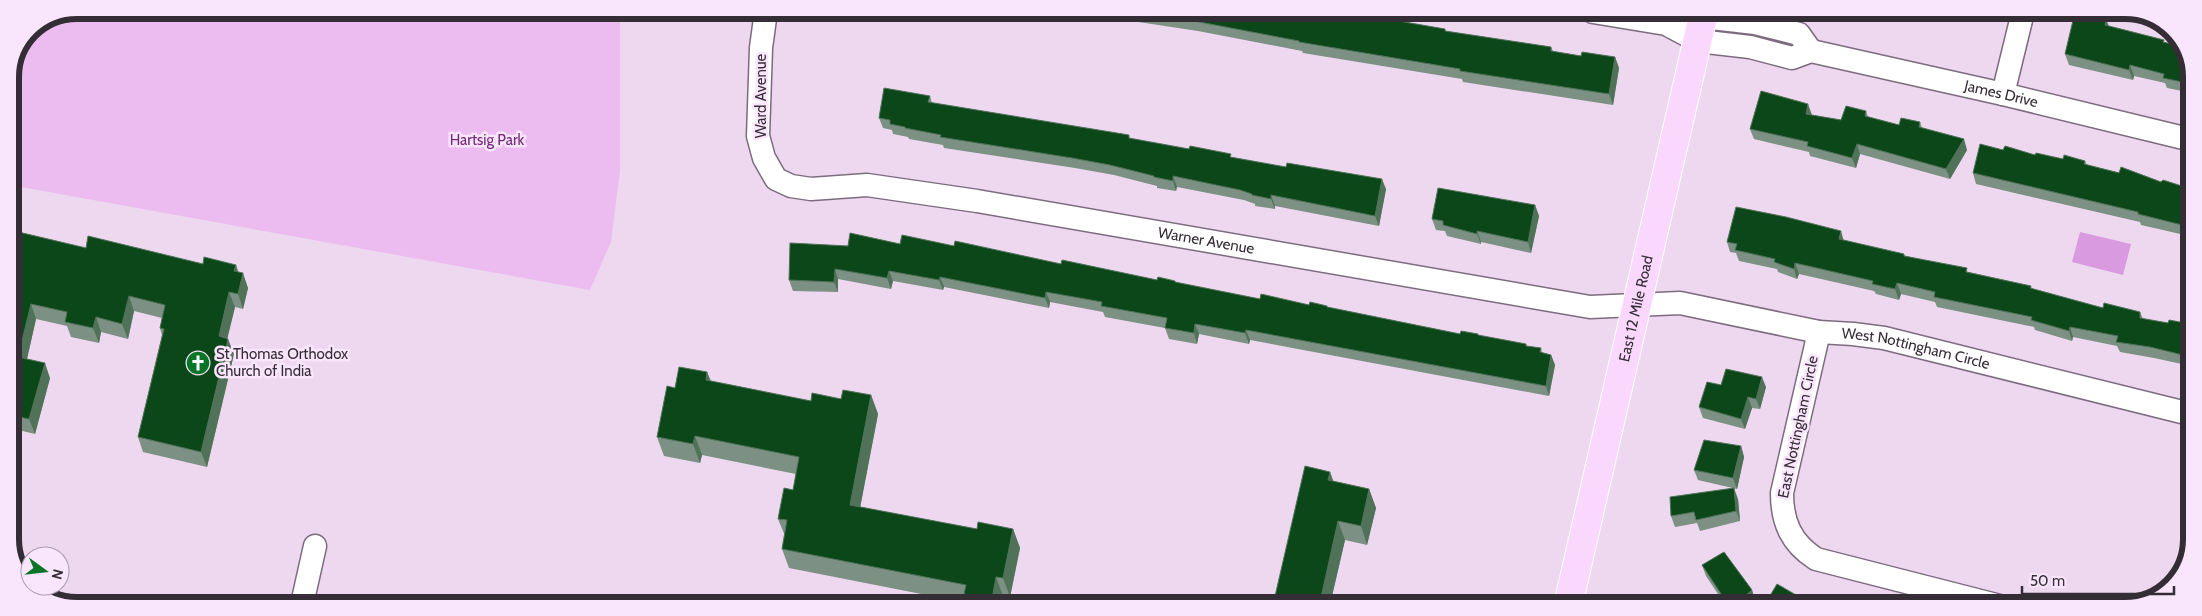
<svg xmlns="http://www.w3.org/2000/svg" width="2202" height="616" font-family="Cabin,sans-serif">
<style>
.green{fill:#ecbcf0}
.water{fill:#d99ae0}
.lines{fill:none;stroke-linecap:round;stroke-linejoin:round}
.minor-casing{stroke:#7d6b7f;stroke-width:25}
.major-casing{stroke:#fff;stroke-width:30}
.minor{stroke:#fff;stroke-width:22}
.major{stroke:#fad7fd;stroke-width:28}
.wall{fill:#7c9084}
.shaded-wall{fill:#507259}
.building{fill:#0c4719;stroke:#507259}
.labels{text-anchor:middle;stroke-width:5;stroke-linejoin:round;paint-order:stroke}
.street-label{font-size:15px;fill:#352d35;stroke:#fae6fc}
.park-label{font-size:15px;fill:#72287b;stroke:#fae6fc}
.poi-label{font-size:15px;fill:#352d35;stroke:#fae6fc;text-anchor:start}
.rim{fill:none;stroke:#352d35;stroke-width:6}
</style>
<rect width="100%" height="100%" fill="#edd8ef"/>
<path class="green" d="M77,10L620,11V171L611,242L590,290L10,185V76L30,29Z"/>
<path class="water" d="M2080,232L2131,244L2123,275L2072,262Z"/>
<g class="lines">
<g class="minor-casing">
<g id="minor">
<path id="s1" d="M766,11L761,48L758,136L764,158L776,179L791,186L811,189L867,185L977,201L1590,307L1680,303L1819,332L1853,334L1884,338L2190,414"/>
<path d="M1593,12L1666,24L1703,17L1755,23L1799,34L1811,51L1792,58L1750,47L1698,41L1666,24"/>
<path id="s2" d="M1811,51L2003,94L2192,140"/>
<path d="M2003,94L2023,12"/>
<path d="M1819,332L1782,493C1782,522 1791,543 1816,559L2000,606"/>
<path d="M302,604L315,546"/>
</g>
</g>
<g class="major-casing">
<g id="major">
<path id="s3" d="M1568,605L1704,12"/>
</g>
</g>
<use href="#minor" class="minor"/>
<use href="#major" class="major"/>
</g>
<g class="wall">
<path d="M1035,11H1060L1059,17L1036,13Z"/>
<path d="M1089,11H1341L1445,29L1446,31L1551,47L1553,51L1581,56L1615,57L1619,68L1613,105L1463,82L1462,79L1303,53L1302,51L1198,31L1092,15L1091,11Z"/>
<path d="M2109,26L2165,43L2192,72V93L2167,88L2165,83L2134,76L2133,80L2069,65L2065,54Z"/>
<path d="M930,96L932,103L1232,157L1386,189L1379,226L1275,206V209L1255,206V204L1244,200L1177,187L1176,191L1157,188V186L1114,175L1075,168L944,148L943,145L909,139L908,137L893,134L892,130L883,128L879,118Z"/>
<path d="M1866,111L1868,117L1899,125L1920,122L1922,128L1967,150L1950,179L1860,154L1856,168L1810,156L1809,152L1754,139L1750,129L1812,115L1841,120Z"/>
<path d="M2003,150L2063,159L2085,161L2087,165L2191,189V242L2189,236L2141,225L2140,222L1976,184L1973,173Z"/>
<path d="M1535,205L1539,216L1531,253L1481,242V244L1447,236L1445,231L1436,230L1432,219Z"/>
<path d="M10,230L86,248L239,272L248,288L243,309L235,307L227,339L234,354L207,467L143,452L138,437L162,335L160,328L162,318L134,311L128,339L101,332L99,343L71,337L67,326L36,319L27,359L50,378L35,434L10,428Z"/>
<path d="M1844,240L1969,272L2031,286L2032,289L2103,308L2140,312L2143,319L2168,323L2191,324V366L2154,358L2120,352L2117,346L2073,337L2072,341L2035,330L2034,327L1937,307L1935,302L1901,294L1899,300L1876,294L1874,291L1799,274L1797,279L1778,272L1777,269L1739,261L1736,253L1730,252L1727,242Z"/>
<path d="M900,244L954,246L1157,280L1176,283L1260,299L1328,307L1460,334L1479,336L1526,344L1527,346L1541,348L1542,353L1551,355L1555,365L1549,396L1250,340L1249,344L1199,334L1197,344L1169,339L1165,328L1105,317L1103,312L1050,302L1049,308L944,287L943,290L893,281L891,289L838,279V292L793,291L789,280L848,246Z"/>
<path d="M707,372L711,381L811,401L841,399L871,395L878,414L860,507L977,529H1013L1020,548L1010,597L1003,596L1001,605H968L967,603L789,568L782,549L785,536L778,519L793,490L796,474L702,455L700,463L664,456L657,437L675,388Z"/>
<path d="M1721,385L1766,387L1760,409L1752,408L1745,429L1703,418L1699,407Z"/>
<path d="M1741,446L1744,457L1737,489L1698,480L1694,470Z"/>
<path d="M1330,472L1333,481L1369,489L1376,508L1367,545L1345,540L1330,604L1273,605Z"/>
<path d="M1738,499L1740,521L1700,531L1697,523L1675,527L1671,516Z"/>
<path d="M1702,565L1752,590L1755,600L1749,606H1726L1706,576Z"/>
</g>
<g class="shaded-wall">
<path d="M1056,11H1060L1059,17Z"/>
<path d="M2106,19L2110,29L2105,25Z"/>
<path d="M1615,57L1619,68L1613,105L1609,94Z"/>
<path d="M2130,65L2134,76L2133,80L2129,70Z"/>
<path d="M1808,104L1812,115L1806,114Z"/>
<path d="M1964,139L1967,150L1950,179L1946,169Z"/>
<path d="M1857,144L1860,154L1856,168L1852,158Z"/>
<path d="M1173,176L1177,187L1176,191L1173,181Z"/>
<path d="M1382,179L1386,189L1379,226L1375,216Z"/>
<path d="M1271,195L1275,206V209L1271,199Z"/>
<path d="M1535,205L1539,216L1531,253L1528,242Z"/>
<path d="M1477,231L1481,242V244L1477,234Z"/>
<path d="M1841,231L1844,242L1839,239Z"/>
<path d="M1795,263L1799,274L1797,279L1794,269Z"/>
<path d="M236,265L241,280L243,273L248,288L243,309L238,294L234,271Z"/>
<path d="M835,269L838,279V292L834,282Z"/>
<path d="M889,271L893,281L891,289L887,278Z"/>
<path d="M940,277L944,287L943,290L939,280Z"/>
<path d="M1897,283L1901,294L1899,300L1895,289Z"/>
<path d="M229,292L235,307L224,352L219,336Z"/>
<path d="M1046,292L1050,302L1049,308L1045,298Z"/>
<path d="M129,296L134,311L128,339L122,324Z"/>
<path d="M31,304L36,319L24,372L18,357Z"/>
<path d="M96,317L101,332L99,343L93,328Z"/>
<path d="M1195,324L1199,334L1197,344L1194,333Z"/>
<path d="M2070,327L2073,337L2072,341L2069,331Z"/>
<path d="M1246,330L1250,340L1249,344L1245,333Z"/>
<path d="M228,339L234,354L207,467L201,452Z"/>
<path d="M1551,355L1555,365L1549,396L1546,386Z"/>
<path d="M45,363L50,378L35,434L29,419Z"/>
<path d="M707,372L714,391L706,380Z"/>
<path d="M1762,377L1766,387L1760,409L1756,399Z"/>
<path d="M871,395L878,414L857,524L850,505Z"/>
<path d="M1748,397L1752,408L1745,429L1741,419Z"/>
<path d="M695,436L702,455L700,463L693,444Z"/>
<path d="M1741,446L1744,457L1737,489L1733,478Z"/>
<path d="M1330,472L1337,491L1328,480Z"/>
<path d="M1734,488L1738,499L1740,521L1736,511Z"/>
<path d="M1369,489L1376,508L1367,545L1361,526Z"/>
<path d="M1338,521L1345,540L1330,605L1320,602Z"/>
<path d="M1013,529L1020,548L1010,597L1003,578Z"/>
<path d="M996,577L1003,596L1001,605H994L992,599Z"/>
<path d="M1752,590L1755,600L1749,606H1733Z"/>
</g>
<g class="building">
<path d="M1132,11H1341L1445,29V31L1551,47V51L1581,56L1582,52L1615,57L1609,94L1460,71V69L1299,42V41L1194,21Z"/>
<path d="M2075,12H2080L2106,19L2105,25L2164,40L2163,42L2181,46L2192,72V84L2163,78L2164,74L2130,65L2129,70L2065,54Z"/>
<path d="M884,88L930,96L928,102L1129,135V138L1189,149L1190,146L1231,154L1230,157L1286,167L1287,163L1382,179L1375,216L1271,195V199L1252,195V194L1240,190L1173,176V181L1154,177V176L1110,165L1072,158L940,137L941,135L905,128V127L890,124V120L879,118Z"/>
<path d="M1761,91L1808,104L1806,114L1841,120L1846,106L1866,111L1865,116L1899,125L1901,118L1920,122L1919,127L1964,139L1946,169L1857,144L1852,158L1807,146L1808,142L1750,129Z"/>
<path d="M1980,144L2003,150L2005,146L2035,155L2036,153L2063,159L2064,155L2085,161L2084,164L2119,173L2121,167L2161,182L2163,180L2191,189V200L2190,204L2191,205V234H2188L2190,227L2138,214V212L1973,173Z"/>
<path d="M1438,188L1535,205L1528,242L1477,231V234L1443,225V221L1432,219Z"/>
<path d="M1736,207L1786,217L1841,231L1839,239L1904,254V256L1967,268L1966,272L2031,286L2030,288L2103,308L2104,303L2140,312V318L2168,323L2169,320L2191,324V357L2150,347L2116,342L2118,336L2070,327L2069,331L2031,320L2032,317L1934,297L1935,292L1897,283L1895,289L1872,284L1873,281L1795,263L1794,269L1774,262L1775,259L1735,250L1737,244L1727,242Z"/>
<path d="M10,230L86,248L88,236L203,264L204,257L236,265L234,271L243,273L238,294L229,292L219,336L228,339L201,452L138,437L164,329L160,328L165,305L129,296L122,324L96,317L93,328L65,322L67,312L31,304L18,357L45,363L29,419L10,415Z"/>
<path d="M850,233L900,244L902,235L954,246L955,241L1061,264L1062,260L1157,280L1158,277L1175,281V282L1260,299L1261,294L1309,305L1310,302L1327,306V307L1460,334L1461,331L1478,334V335L1526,344V346L1541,348L1540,352L1551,355L1546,386L1246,330L1245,333L1195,324L1194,333L1165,328L1167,318L1101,306L1102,302L1046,292L1045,298L940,277L939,280L889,271L887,278L835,269L834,282L789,280L790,243L848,246Z"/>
<path d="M679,367L707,372L706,380L811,401L812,393L841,399L843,390L871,395L850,505L977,529L978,522L1013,529L1003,578L996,577L992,599L964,594L966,585L782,549L787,520L778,519L784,488L793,490L799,457L695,436L693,444L657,437L667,386L675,388Z"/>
<path d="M1726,369L1762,377L1756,399L1748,397L1741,419L1699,407L1707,382L1721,385Z"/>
<path d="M1704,440L1741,446L1733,478L1694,470Z"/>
<path d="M1305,466L1330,472L1328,480L1369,489L1361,526L1338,521L1320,602L1334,605H1273Z"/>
<path d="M1734,488L1736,511L1696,520L1694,512L1671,516L1670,497Z"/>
<path d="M1724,552L1752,590L1733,606H1729L1702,565Z"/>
<path d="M1777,584L1815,606H1764Z"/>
</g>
<defs>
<g id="church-disc" transform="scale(1.25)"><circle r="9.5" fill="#077528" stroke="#fae6fc"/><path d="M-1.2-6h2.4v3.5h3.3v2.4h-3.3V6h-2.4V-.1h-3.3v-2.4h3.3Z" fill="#fff"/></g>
</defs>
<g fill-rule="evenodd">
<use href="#church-disc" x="198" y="363"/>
</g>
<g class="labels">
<g class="street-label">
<text dy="5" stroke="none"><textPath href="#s2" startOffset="195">James Drive</textPath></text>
<text transform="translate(761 96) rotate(-90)" y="5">Ward Avenue</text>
<text dy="5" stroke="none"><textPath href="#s1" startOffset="609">Warner Avenue</textPath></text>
<text dy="5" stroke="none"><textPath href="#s3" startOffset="304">East 12 Mile Road</textPath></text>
<text dy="5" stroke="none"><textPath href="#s1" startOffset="1329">West Nottingham Circle</textPath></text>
<text transform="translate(1798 427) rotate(-78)" y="5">East Nottingham Circle</text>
</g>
<g class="park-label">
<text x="487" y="145">Hartsig Park</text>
</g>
<g class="poi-label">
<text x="216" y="359">St Thomas Orthodox<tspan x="216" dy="17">Church of India</tspan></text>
</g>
</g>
<path d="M0 0H2202V616H0ZM77 19H2125A58 58 0 0 1 2183 77V539A58 58 0 0 1 2125 597H77A58 58 0 0 1 19 539V77A58 58 0 0 1 77 19Z" fill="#fae6fc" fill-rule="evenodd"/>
<path class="rim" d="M77 19H2125A58 58 0 0 1 2183 77V539A58 58 0 0 1 2125 597H77A58 58 0 0 1 19 539V77A58 58 0 0 1 77 19Z"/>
<g transform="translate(45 571) rotate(105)"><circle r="24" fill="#fae6fc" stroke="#ab9cac"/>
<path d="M0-4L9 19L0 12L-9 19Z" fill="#077528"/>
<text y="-8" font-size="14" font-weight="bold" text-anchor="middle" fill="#352d35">N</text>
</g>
<path d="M2022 586v8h152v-8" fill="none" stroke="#352d35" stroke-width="2.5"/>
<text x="2030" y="586" font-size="15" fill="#352d35" stroke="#fae6fc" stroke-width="4" paint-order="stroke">50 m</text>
</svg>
